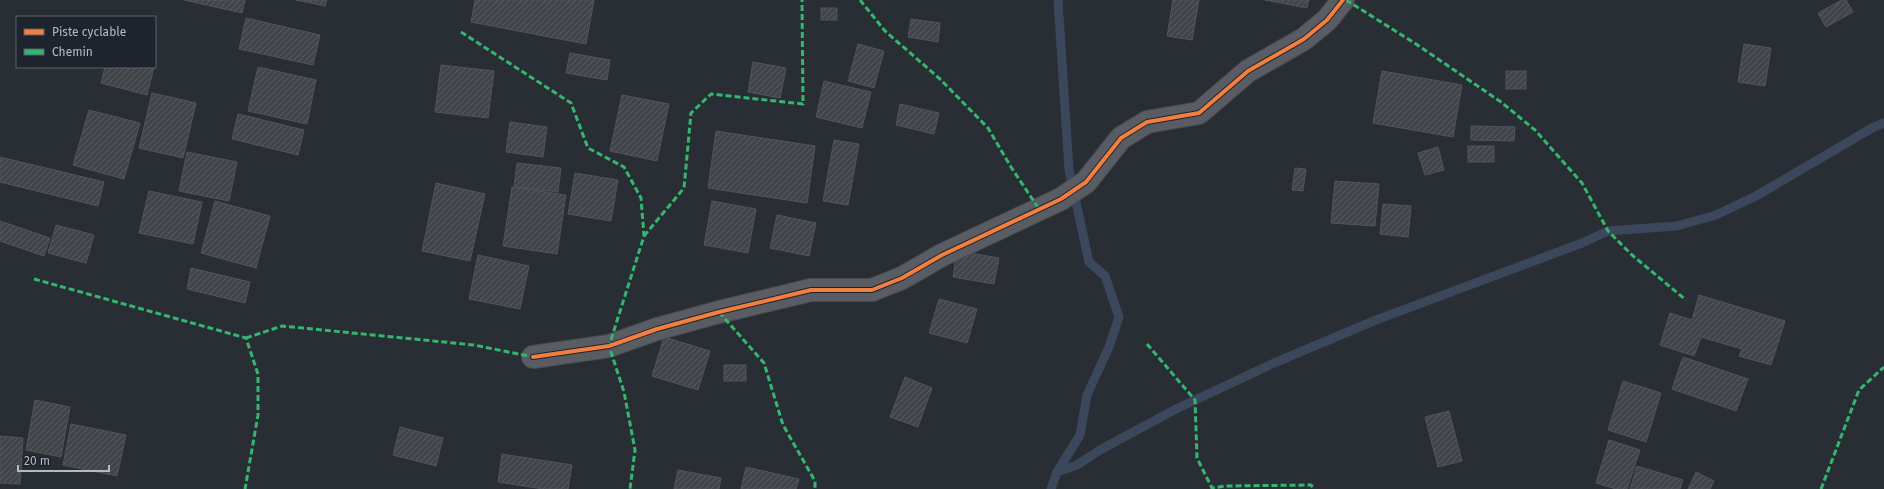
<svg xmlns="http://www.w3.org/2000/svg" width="1884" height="489" font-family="'Fira Sans',sans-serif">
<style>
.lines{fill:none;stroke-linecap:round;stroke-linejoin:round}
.stream{stroke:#3b485b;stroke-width:9}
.building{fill:url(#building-hatch);stroke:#51555b}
.minor-casing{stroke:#474a4f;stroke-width:24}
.minor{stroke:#595c62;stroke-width:22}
.quiet{stroke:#33b770;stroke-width:3;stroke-dasharray:6 3;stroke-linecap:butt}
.cycleway-casing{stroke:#1e242d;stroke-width:6}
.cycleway{stroke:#f27e40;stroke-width:4}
</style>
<defs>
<pattern id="building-hatch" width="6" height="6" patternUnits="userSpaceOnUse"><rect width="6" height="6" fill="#41454a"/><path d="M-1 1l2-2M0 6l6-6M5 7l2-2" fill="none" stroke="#5a5e62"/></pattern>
</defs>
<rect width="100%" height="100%" fill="#292e34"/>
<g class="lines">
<g class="stream">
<path d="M1057,472L1080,435L1087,395L1109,347L1119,317L1105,276L1089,262L1069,170L1058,0"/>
<path d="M1051,489L1057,472L1077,465L1100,450L1176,409L1274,363L1376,320L1582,243L1608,231L1677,226L1716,215L1756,196L1872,128L1884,123"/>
</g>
</g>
<g class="building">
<path d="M184,0H245L242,13Z"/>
<path d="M296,0H327L325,6Z"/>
<path d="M475,0H594L586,44L471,22Z"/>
<path d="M1173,0H1199L1192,40L1167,36Z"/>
<path d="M1265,0H1309L1307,8Z"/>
<path d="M1842,0H1846L1853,12L1826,27L1818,13Z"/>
<rect x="821" y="8" width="16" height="12"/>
<path d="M246,18L320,35L313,65L239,49Z"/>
<path d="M911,19L940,23L938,42L908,37Z"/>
<path d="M858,44L884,51L874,88L848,81Z"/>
<path d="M1744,44L1771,48L1765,86L1738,82Z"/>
<path d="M570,53L610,60L607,80L566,73Z"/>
<path d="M753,62L786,68L780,98L748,92Z"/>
<path d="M441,65L494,71L488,118L435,112Z"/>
<path d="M105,67H154L147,95L101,83Z"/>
<path d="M258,67L316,80L307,124L248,111Z"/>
<path d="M1382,71L1462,85L1453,137L1373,123Z"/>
<rect x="1506" y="71" width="20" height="18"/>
<path d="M824,81L871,92L862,128L816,117Z"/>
<path d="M152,93L196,103L183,158L139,148Z"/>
<path d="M622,95L669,104L657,161L610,151Z"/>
<path d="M900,104L939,113L934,134L896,125Z"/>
<path d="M89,110L140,123L124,179L73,165Z"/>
<path d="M238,114L304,130L298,155L232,139Z"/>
<path d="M510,122L547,127L543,157L506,152Z"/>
<path d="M1471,126L1515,127L1514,141L1471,140Z"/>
<path d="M716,131L815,146L807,203L708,188Z"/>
<path d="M834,140L859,144L848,205L823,201Z"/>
<rect x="1468" y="146" width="26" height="16"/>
<path d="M1438,147L1444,170L1425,175L1418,153Z"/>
<path d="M187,152L237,162L229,201L179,191Z"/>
<path d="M0,157L104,182L98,206L0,182Z"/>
<path d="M517,163L561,168L558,192L514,187Z"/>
<path d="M1295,168L1306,169L1303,191L1292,190Z"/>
<path d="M575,173L618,180L611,221L568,214Z"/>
<path d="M1335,181L1379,184L1375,226L1331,223Z"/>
<path d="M436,183L485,194L470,261L422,251Z"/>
<path d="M512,187L566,195L557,254L503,246Z"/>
<path d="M149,191L202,202L193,244L139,233Z"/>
<path d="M215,201L270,216L256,268L201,253Z"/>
<path d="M712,201L756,209L748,253L704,245Z"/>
<path d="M1383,204L1411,206L1408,237L1380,234Z"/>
<path d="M777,215L816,223L809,256L770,248Z"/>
<path d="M0,221L50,238L44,256L0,241Z"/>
<path d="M56,225L94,235L86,263L48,253Z"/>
<path d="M957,251L999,258L994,284L953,277Z"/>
<path d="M478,255L529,266L520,309L469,299Z"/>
<path d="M191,268L250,282L245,303L187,289Z"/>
<path d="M1699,295L1785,321L1771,365L1739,356L1742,349L1701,337L1694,356L1660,345L1670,313L1692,320Z"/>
<path d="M939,299L977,309L967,343L929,333Z"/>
<path d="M664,337L710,351L698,390L652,376Z"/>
<path d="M1683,357L1748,379L1736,411L1672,389Z"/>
<rect x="724" y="365" width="22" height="16"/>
<path d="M905,377L932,388L918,427L890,417Z"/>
<path d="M1623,381L1661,393L1646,442L1608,430Z"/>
<path d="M35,400L70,407L61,457L26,450Z"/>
<path d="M1449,411L1462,461L1438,467L1425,417Z"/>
<path d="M71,424L126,435L117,476L63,465Z"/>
<path d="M400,427L443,438L436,466L393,455Z"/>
<path d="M0,436L23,438L20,484L0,483Z"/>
<path d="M1609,440L1640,450L1627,489H1616L1596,483Z"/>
<path d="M502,454L572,465L568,489H543L498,482Z"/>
<path d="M1637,466L1683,480L1680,489H1630Z"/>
<path d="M746,467L799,479L796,489H741Z"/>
<path d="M678,470L721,478L719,489H674Z"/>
<path d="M1696,472L1714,481L1710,489H1688Z"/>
</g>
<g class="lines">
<g class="minor-casing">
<path id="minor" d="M533,357L609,346L657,329L719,312L811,290H872L902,278L942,255L1061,199L1086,182L1121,138L1147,122L1199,113L1248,71L1304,39L1327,20L1343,0"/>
</g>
<use href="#minor" class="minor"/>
<g class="quiet">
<path d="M860,0L885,31L940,79L988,128L1011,167L1039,209"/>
<path d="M1346,0L1416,44L1501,102L1535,130L1582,183L1608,231L1632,255L1686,300"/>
<path d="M461,32L571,103L588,148L624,167L641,198L644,236L609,346L624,392L635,450L630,489"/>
<path d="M644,236L684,188L691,113L711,94L803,104L802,0"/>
<path d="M34,279L246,338L258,374V415L245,489"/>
<path d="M719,312L764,363L783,425L815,481V489"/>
<path d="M246,338L282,326L474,345L533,357"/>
<path d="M1147,344L1195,400L1197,458L1212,488L1226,486L1311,485L1314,489"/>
<path d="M1821,489L1859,390L1884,367"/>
</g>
<g class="cycleway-casing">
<path id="cycleway" d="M533,357L609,346L657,329L719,312L811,290H872L902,278L942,255L1061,199L1086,182L1121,138L1147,122L1199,113L1248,71L1304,39L1327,20L1343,0"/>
</g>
<use href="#cycleway" class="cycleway"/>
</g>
<rect x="16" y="16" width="140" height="52" fill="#1e242d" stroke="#5a6069"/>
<rect x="24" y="29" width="20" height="6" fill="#f27e40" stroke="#5a6069"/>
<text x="52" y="36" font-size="12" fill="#b4bac4">Piste cyclable</text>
<rect x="24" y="49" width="20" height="6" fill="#33b770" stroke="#5a6069"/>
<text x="52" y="56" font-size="12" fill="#b4bac4">Chemin</text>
<path d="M18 465v6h91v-6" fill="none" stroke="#b4bac4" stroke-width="2"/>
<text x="24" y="465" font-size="12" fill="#b4bac4" stroke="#1e242d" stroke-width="3" paint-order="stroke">20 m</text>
</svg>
